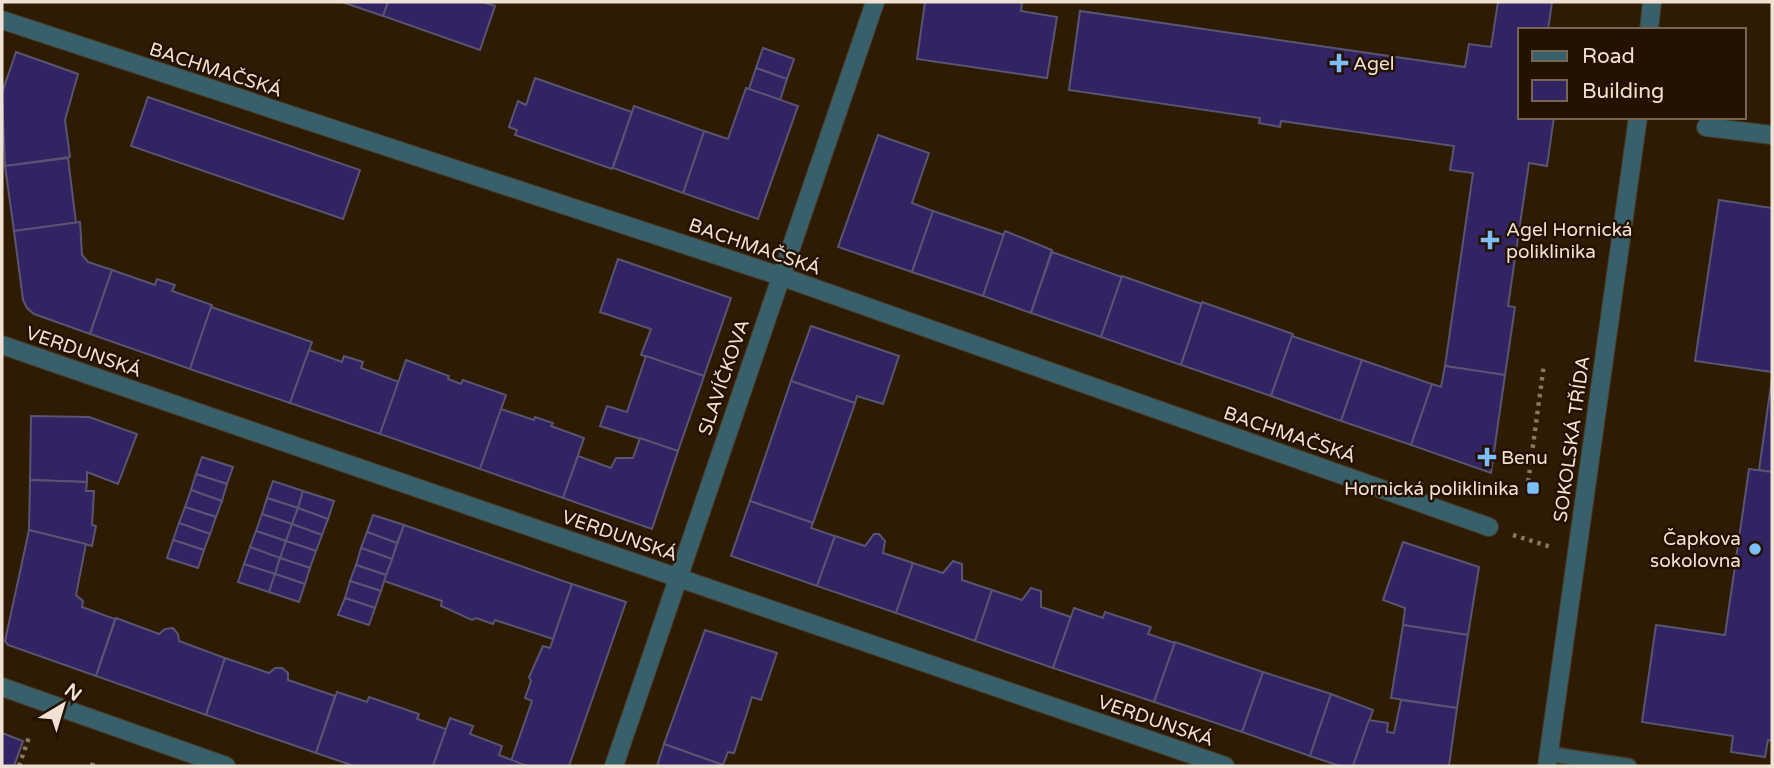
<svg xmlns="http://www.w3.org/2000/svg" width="1774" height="768" font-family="'Varela Round',sans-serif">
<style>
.building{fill:#322362;stroke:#585572;stroke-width:2}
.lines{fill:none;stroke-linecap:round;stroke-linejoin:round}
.lane-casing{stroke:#493720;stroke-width:17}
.street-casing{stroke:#493720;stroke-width:20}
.path{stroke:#867662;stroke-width:4.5;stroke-dasharray:3.5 5;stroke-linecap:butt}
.lane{stroke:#37606a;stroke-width:14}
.street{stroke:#37606a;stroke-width:18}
.poi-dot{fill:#7cbef9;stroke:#241100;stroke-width:2.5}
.labels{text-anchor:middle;stroke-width:5;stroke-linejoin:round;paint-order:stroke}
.poi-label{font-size:19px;fill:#efe2d4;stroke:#241100;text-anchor:start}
.street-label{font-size:19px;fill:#efe2d4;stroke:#241100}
</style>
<rect width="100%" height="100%" fill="#2e1b03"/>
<g class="building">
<path d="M342,2H388L383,16Z"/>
<path d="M388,2H483L495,6L480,50L383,16Z"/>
<path d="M925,2H1022L1021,11L1057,17L1047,78L917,59Z"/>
<path d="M1498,2H1552L1548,30H1520V117H1554L1547,166L1529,163L1508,306L1515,307L1505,375L1445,366L1473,173L1450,170L1454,146L1281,121L1280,127L1259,123L1260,118L1069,90L1080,11L1465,67L1469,44L1491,47Z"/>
<path d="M763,48L794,59L787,79L756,68Z"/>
<path d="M16,52L78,74L65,120L70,157L5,166L2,93Z"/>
<path d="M756,68L787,79L780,100L749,89Z"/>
<path d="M535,78L632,112L612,169L515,135L517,130L509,127L518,101L526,105Z"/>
<path d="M746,88L798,106L758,219L683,193L704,131L728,139Z"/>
<path d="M148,97L360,170L343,219L131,146Z"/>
<path d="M634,106L704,131L683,193L613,168Z"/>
<path d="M878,135L929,153L912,203L933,211L912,272L838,247Z"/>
<path d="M68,158L76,223L14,231L5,166Z"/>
<path d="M1719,200L1772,208V372L1695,361Z"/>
<path d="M933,211L1004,235L983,296L912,272Z"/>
<path d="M80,222L82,255L88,262L112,270L90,334L34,314L27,308L23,300L14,231Z"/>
<path d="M1005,231L1052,250L1031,313L983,296Z"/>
<path d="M1052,252L1122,277L1101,337L1031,313Z"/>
<path d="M618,259L731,298L704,376L641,355L651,329L600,312Z"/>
<path d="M112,270L155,285L157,279L175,285L172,291L212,305L190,369L90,334Z"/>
<path d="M1122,276L1202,304L1181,365L1101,337Z"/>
<path d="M1202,302L1293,334L1271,396L1181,365Z"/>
<path d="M211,307L312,342L290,403L190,369Z"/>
<path d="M811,326L899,356L883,404L857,396L855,403L791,381Z"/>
<path d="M1292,336L1362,360L1341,421L1271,396Z"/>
<path d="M309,350L342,362L344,356L363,362L361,368L399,382L380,434L290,403Z"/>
<path d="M646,356L704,376L678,451L600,426L607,406L627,412Z"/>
<path d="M406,360L449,376L448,379L461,384L463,380L506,395L480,469L380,434Z"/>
<path d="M1362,360L1432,384L1411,445L1341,421Z"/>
<path d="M1445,366L1505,375L1491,473L1411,445L1432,384L1441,387Z"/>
<path d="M1772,378V472L1759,470Z"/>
<path d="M791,381L855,403L813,523L750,501Z"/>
<path d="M501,409L534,420L535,417L553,423L551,426L584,438L563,498L480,469Z"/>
<path d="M31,416L89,417L137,434L118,484L87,472V482L30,480Z"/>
<path d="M640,438L678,451L652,529L563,498L578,456L611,468L616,458H633Z"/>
<path d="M202,457L233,467L227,484L196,474Z"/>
<path d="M1749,469L1772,472V741L1768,740L1765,757L1731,752L1733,736L1642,722L1656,625L1725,635Z"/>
<path d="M196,474L227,484L222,501L191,490Z"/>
<path d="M30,480L87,482L86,491H94L92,525L96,526L92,546L29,530Z"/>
<path d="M273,481L303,491L298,508L267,498Z"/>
<path d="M191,490L222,501L216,517L185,507Z"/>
<path d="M303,491L334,501L328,519L298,508Z"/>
<path d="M267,498L298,508L292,524L262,514Z"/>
<path d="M750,501L813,523L811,528L835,536L817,586L731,556Z"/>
<path d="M185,507L216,517L210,534L179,523Z"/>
<path d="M298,508L328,519L322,535L292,524Z"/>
<path d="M262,514L292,524L286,541L256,531Z"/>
<path d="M373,515L404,525L397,543L367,532Z"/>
<path d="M179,523L210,534L204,550L173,540Z"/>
<path d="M292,524L322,535L316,551L286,541Z"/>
<path d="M404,525L572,584L553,639L495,620L493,624L476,618L472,620L441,606L442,601L384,581Z"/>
<path d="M29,530L86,544L76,595L83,601L82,607L115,619L96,676L8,645L5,641Z"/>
<path d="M256,531L286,541L280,558L250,547Z"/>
<path d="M367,532L397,543L392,559L361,548Z"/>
<path d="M874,534H879L885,541L883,553L913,563L896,613L817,586L835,536L865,546Z"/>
<path d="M173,540L204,550L198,568L167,558Z"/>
<path d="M286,541L316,551L310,568L280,558Z"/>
<path d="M1403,542L1479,567L1468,635L1403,625L1405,608L1383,600Z"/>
<path d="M250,547L280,558L275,574L244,564Z"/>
<path d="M361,548L392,559L386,575L356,565Z"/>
<path d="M280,558L310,568L305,584L275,574Z"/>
<path d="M953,561L962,564V580L992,590L975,641L896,613L913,563L943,573Z"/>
<path d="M244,564L275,574L269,592L238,582Z"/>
<path d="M356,565L386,575L381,591L350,581Z"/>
<path d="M275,574L305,584L299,602L269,592Z"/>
<path d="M350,581L381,591L375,608L345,598Z"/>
<path d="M572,584L626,602L569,766H527L511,761L532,701L525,698L531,681L529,677L543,646L550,648Z"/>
<path d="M1031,588L1041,591V607L1071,617L1053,668L975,641L992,590L1022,600Z"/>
<path d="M345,598L375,608L369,625L338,615Z"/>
<path d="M1074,608L1103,618L1105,612L1151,627L1148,634L1175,643L1154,702L1053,668Z"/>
<path d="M116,618L159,634L165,629L173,628L178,634L179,641L225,658L206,715L96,676Z"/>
<path d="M1403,625L1468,635L1457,708L1391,698Z"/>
<path d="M705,630L777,653L761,700L752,697L734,753L728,752L723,765L664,744Z"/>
<path d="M1175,642L1263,672L1242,732L1154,702Z"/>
<path d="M225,658L269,673L275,668H282L288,673V680L335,696L316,753L206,715Z"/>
<path d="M1263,672L1331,694L1310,756L1242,732Z"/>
<path d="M337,692L367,702L369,697L419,714L417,719L446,729L433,766H354L316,753Z"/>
<path d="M1331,694L1373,710L1353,766H1340L1310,756Z"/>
<path d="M1401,700L1457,708L1449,766H1353L1369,720L1388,723L1387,732L1394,733Z"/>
<path d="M450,718L473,726L470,734L502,746L499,755L527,766H433Z"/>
<path d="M2,733L23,741L14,766H2Z"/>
<path d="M664,744L723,765V766H657Z"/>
</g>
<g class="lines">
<g class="lane-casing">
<path id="lane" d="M1549,754L1629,766"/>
</g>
<g class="street-casing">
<g id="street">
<path d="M2,20L780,276L1489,527"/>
<path d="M1649,30L1652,2"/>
<path d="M1706,127L1772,135"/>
<path d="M2,345L1225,766"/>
<path d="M2,687L226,766"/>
<path d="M614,766L875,2"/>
<path d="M1547,766L1638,117"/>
</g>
</g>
<g class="path">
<path d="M1527,490L1544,364"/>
<path d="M1513,535L1551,547"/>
<path d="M19,766L29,737"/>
<path d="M92,766L94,760"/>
</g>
<use href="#lane" class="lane"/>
<use href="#street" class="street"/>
</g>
<g class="poi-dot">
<path d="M1335.5 52.5h7v7h7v7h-7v7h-7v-7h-7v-7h7z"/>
<path d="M1486.5 229.5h7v7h7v7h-7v7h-7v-7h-7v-7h7z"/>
<path d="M1483.5 446.5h7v7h7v7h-7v7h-7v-7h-7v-7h7z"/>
<rect x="1526" y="481" width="14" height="14" rx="3.5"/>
<circle cx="1755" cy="549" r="7"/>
</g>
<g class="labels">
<g class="poi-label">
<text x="1353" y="70">Agel</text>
<text x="1506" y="236">Agel Hornická<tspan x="1506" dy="22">poliklinika</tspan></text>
<text x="1501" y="464">Benu</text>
<text x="1519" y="495" text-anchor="end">Hornická poliklinika</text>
<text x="1741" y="545" text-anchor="end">Čapkova<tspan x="1741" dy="22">sokolovna</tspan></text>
</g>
<g class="street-label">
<text transform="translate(216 69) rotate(18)" y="7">BACHMAČSKÁ</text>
<text transform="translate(755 246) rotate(19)" y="7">BACHMAČSKÁ</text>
<text transform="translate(84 351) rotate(19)" y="7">VERDUNSKÁ</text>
<text transform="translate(723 377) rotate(-71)" y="7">SLAVÍČKOVA</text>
<text transform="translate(1290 434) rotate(19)" y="7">BACHMAČSKÁ</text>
<text transform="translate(1571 439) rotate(-82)" y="7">SOKOLSKÁ TŘÍDA</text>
<text transform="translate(620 535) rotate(19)" y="7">VERDUNSKÁ</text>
<text transform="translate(1156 720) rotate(19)" y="7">VERDUNSKÁ</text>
</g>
</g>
<rect width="1774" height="768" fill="none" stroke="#efe2d4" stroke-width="7"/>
<rect x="1518" y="28" width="228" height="91" fill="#241100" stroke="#756555" stroke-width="2"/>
<rect x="1532" y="51" width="35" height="10" fill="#37606a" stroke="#756555" stroke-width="2"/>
<text x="1582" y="63" font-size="21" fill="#efe2d4">Road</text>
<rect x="1532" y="80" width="35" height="21" fill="#322362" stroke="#756555" stroke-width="2"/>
<text x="1582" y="98" font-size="21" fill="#efe2d4">Building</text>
<g transform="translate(63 705) rotate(38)" stroke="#241100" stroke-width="5" paint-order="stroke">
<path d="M0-5L12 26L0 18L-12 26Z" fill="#efe2d4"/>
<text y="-10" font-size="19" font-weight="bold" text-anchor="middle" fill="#efe2d4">N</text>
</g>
</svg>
